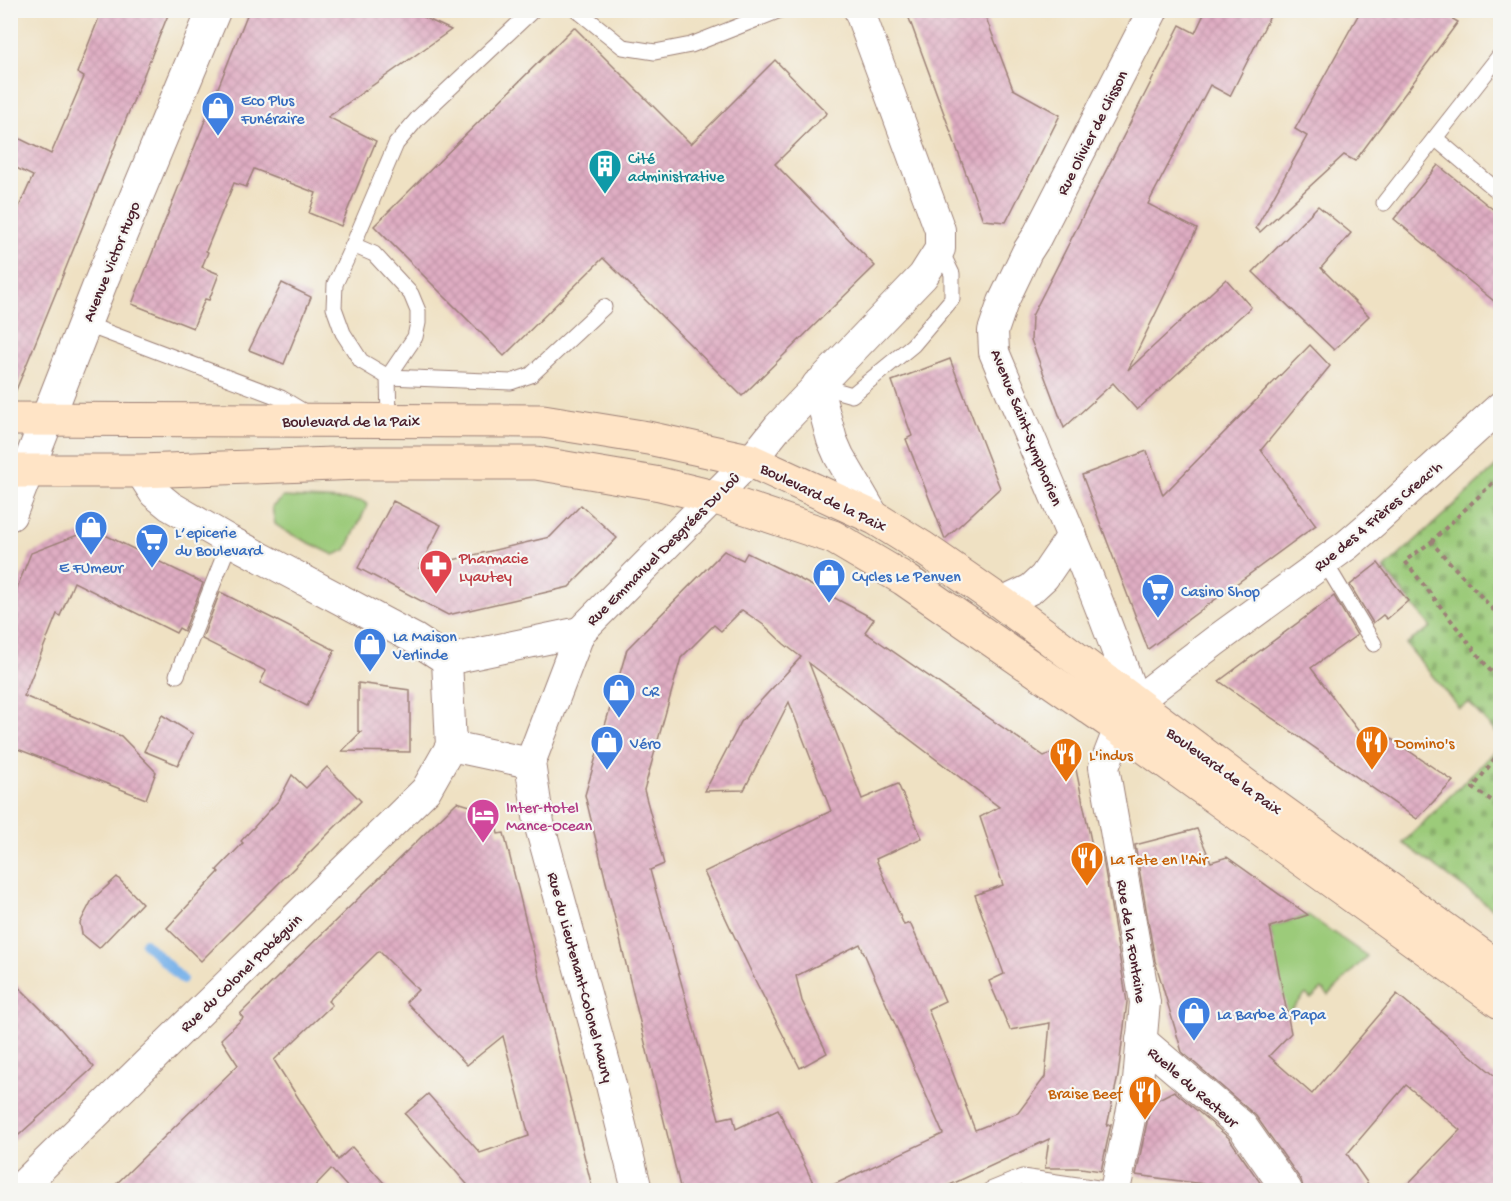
<svg xmlns="http://www.w3.org/2000/svg" width="1511" height="1201" font-family="'Gochi Hand',sans-serif">
<style>
.cemetery{fill:url(#cemetery-stones);stroke:#737552;stroke-width:1.5}
.garden{fill:#9ccb7a;stroke:#737552;stroke-width:1.5}
.lines{fill:none;stroke-linecap:round;stroke-linejoin:round}
.stream{stroke:#7ab3ea;stroke-width:10}
.building{fill:url(#building-cross-hatch);fill-rule:evenodd}
.service-casing{stroke:#9c8077;stroke-width:17}
.minor-casing{stroke:#9c8077;stroke-width:32}
.tertiary-casing{stroke:#9c8077;stroke-width:35}
.secondary-casing{stroke:#9c8077;stroke-width:35}
.path{stroke:#9c8077;stroke-width:4;stroke-dasharray:4.5 4.5;stroke-linecap:butt}
.service{stroke:#fff;stroke-width:15}
.minor{stroke:#fff;stroke-width:30}
.tertiary{stroke:#fff;stroke-width:33}
.secondary{stroke:#ffe4c6;stroke-width:33}
.labels{text-anchor:middle;stroke-width:4.5;stroke-linejoin:round;paint-order:stroke}
.shop-label{font-size:16px;fill:#366cbe;stroke:#f6f6f2;text-anchor:start}
.street-label{font-size:16px;fill:#4a1f2b;stroke:#f6f6f2}
.culture-label{font-size:16px;fill:#0d838f;stroke:#f6f6f2;text-anchor:start}
.health-label{font-size:16px;fill:#be3a42;stroke:#f6f6f2;text-anchor:start}
.food-label{font-size:16px;fill:#c56008;stroke:#f6f6f2;text-anchor:start}
.hotel-label{font-size:16px;fill:#b23c85;stroke:#f6f6f2;text-anchor:start}
</style>
<defs>
<pattern id="cemetery-stones" width="16" height="16" patternUnits="userSpaceOnUse" patternTransform="scale(1.5)"><rect width="16" height="16" fill="#9ccb7a"/><path d="M2 7V4a2 2 0 0 1 4 0v3zM10 15v-3a2 2 0 0 1 4 0v3z" fill="#88ae6a"/></pattern>
<pattern id="building-cross-hatch" width="8" height="8" patternUnits="userSpaceOnUse" patternTransform="scale(1.5)"><rect width="8" height="8" fill="#dfadc3"/><path d="M0 0l8 8M0 8l8-8" fill="none" stroke="#c194a8"/></pattern>
</defs>
<rect width="100%" height="100%" fill="#f6f6f2"/>
<filter id="ink" filterUnits="userSpaceOnUse"><feTurbulence type="fractalNoise" baseFrequency=".0167" numOctaves="2"/><feDisplacementMap in="SourceGraphic" scale="12" xChannelSelector="R" yChannelSelector="G"/><feConvolveMatrix kernelMatrix="1 2 1 2 8 2 1 2 1" color-interpolation-filters="sRGB"/></filter>
<filter id="wash" filterUnits="userSpaceOnUse"><feTurbulence type="fractalNoise" baseFrequency=".008" numOctaves="4" result="noise"/><feDisplacementMap in="SourceGraphic" scale="24" xChannelSelector="R" yChannelSelector="G"/><feGaussianBlur stdDeviation="1.35" result="paint"/><feColorMatrix in="noise" values="0 0 0 0 0 0 0 0 0 0 0 0 0 0 0 0 0 1.4 0 .05"/><feComposite in="paint" operator="in"/></filter>
<g filter="url(#wash)">
<rect width="100%" height="100%" fill="#efe1c3"/>
<g class="cemetery">
<path d="M1500,463V737L1469,703L1459,708L1406,644L1431,627L1384,569Z"/>
<path d="M1500,746V914L1403,843Z"/>
</g>
<g class="garden">
<path d="M283,497L362,501L367,504L366,508L346,550L334,555L287,532L275,524L272,507Z"/>
<path d="M1308,915L1367,956L1329,995L1322,989L1311,999L1306,994L1261,1042L1274,950L1270,927Z"/>
</g>
<g class="lines">
<path class="stream" d="M145,943L182,979"/>
</g>
<g id="blocks">
<g class="building">
<path d="M102,10H170L59,285L12,400H10V227L33,176L10,165V134L51,154L84,77L77,73Z"/>
<path d="M249,10H408L451,30L328,117L376,141L341,226L309,213L316,193L254,169L246,187L234,183L206,251L208,252L202,267L219,274L209,300L205,299L193,328L132,304Z"/>
<path d="M906,10H983L1013,89L1060,115L1006,222L983,220Z"/>
<path d="M1206,10H1273L1230,96L1210,85L1148,204L1197,229L1128,370L1226,279L1251,307L1137,410L1113,383L1064,428L1031,340L1032,316L1180,25L1195,33Z"/>
<path d="M1361,10H1437L1458,22L1355,161L1344,155L1260,232L1256,228L1307,136L1295,129Z"/>
<path d="M574,27L691,144L775,60L827,113L775,164L875,266L742,396L603,258L504,356L374,226Z"/>
<path d="M1438,165L1500,215V306L1394,219Z"/>
<path d="M1318,206L1351,233L1321,268L1369,316L1334,350L1253,272Z"/>
<path d="M282,283L311,297L284,364L249,350Z"/>
<path d="M1310,345L1330,366L1261,450L1316,525L1148,649L1082,475L1147,451L1163,495Z"/>
<path d="M950,359L1000,488L945,539L906,439L912,436L892,381Z"/>
<path d="M393,501L441,525L419,568L550,537L581,505L617,538L569,587L448,615L358,568Z"/>
<path d="M93,529L203,583L184,631L179,628L176,633L74,582L60,616L57,614L24,696L121,736L156,772L146,799L10,746V605L31,553Z"/>
<path d="M724,551L743,560L747,553L792,575L874,619L865,632L1044,756L1071,746L1094,855L1102,853L1127,1002L1118,1076L1107,1126L1111,1124L1101,1171L1081,1168H1045L1049,1139L937,1191H820L943,1134L860,944L796,976L802,1001L827,1053L800,1068L755,980L704,872L831,811L789,702L744,790L705,791L741,722L801,657L784,644L765,626L742,610L721,631L714,625L681,658L644,790L664,864L650,870L719,1119L733,1116L736,1129L778,1109L817,1191H681L585,795L627,649ZM809,663L999,807L980,817L1003,885L975,895L1004,974L989,981L1010,1030L1050,1023L1045,1077L1018,1113L975,1130L928,1009L945,1001L910,923L904,925L876,859L922,838L898,784L862,799Z"/>
<path d="M1378,563L1408,601L1387,619L1383,615L1373,623L1350,585Z"/>
<path d="M220,592L335,650L307,706L260,683L266,671L202,639Z"/>
<path d="M1334,596L1357,635L1311,668L1366,741L1381,732L1453,781L1417,819L1219,681Z"/>
<path d="M358,683L410,690V752L342,751L361,732L358,731Z"/>
<path d="M162,715L193,734L178,765L144,751Z"/>
<path d="M327,767L361,801L201,961L167,928L219,872L217,870L243,843L241,841L279,800L292,775L306,788Z"/>
<path d="M457,802L493,813L498,834L504,833L593,1191H473L405,1114L428,1094L480,1153L529,1136L503,1036L467,1065L406,1002L418,990L379,951L328,1001L332,1005L274,1060L338,1160L352,1147L391,1191H351L331,1169L310,1191H109L238,1065L221,1039L243,1018L240,1014Z"/>
<path d="M1197,829L1211,862L1227,857L1308,915L1270,927L1291,1033L1269,1056L1312,1094L1397,994L1500,1080V1191H1401L1460,1130L1406,1085L1347,1154L1373,1191H1304L1301,1180L1256,1116L1182,1052L1155,961L1135,845Z"/>
<path d="M117,877L142,903L99,948L82,934L80,923L92,900Z"/>
<path d="M10,978L58,1026L94,1067L10,1143Z"/>
<path d="M1174,1091L1229,1138L1266,1191H1255L1136,1175L1151,1103Z"/>
</g>
</g>
</g>
<g filter="url(#ink)">
<use href="#blocks" fill-opacity="0" stroke="#9c8077" stroke-width="1.5"/>
<g class="lines">
<g class="service-casing">
<g id="service">
<path d="M577,10L623,47L655,52L691,45L780,10"/>
<path d="M1435,138L1500,193"/>
<path d="M1384,203L1500,55"/>
<path d="M353,245L335,284L334,308L343,333L361,361L388,377L511,382L531,375L604,307"/>
<path d="M85,324L281,398L306,413"/>
<path d="M817,385L852,395L913,345L952,299V274L940,249"/>
<path d="M389,420L388,377L415,337L418,323V311L411,294L374,254L353,245L396,144L418,118L533,10"/>
<path d="M1324,561L1374,644"/>
<path d="M177,675L230,541"/>
<path d="M990,1190L1022,1177L1112,1190"/>
</g>
</g>
<g class="minor-casing">
<g id="minor">
<path d="M817,385L832,440L839,456L875,518"/>
<path d="M140,471L154,493L170,506L230,541L415,639L447,660"/>
<path d="M1002,603L1031,589L1044,577L1072,536"/>
<path d="M447,660L580,632"/>
<path d="M447,660L451,746"/>
<path d="M1136,705C1095,585 1043,469 994,352L993,331L1003,302L1027,252L1036,238L1153,10"/>
<path d="M451,746L530,763"/>
<path d="M1141,1040L1242,1126L1287,1190"/>
<path d="M18,1190L426,790L451,746"/>
<path d="M637,1190L610,1081L539,823L530,763L580,632L758,452L778,427L923,276L940,249V230L859,10"/>
<path d="M1115,1190L1138,1081L1145,1002L1104,767L1119,728L1136,705L1146,694L1215,641L1347,545L1375,521L1500,407"/>
</g>
</g>
<g class="tertiary-casing">
<path id="tertiary" d="M10,514L102,279L214,10"/>
</g>
<g class="secondary-casing">
<g id="secondary">
<path d="M10,419L543,421L648,438L749,460L875,518L923,548L1002,603L1249,788L1500,969"/>
<path d="M10,471H140L361,463H536L660,484L713,497L833,537L904,579L1119,728L1500,1002"/>
</g>
</g>
<g class="path">
<path d="M1431,542L1500,476"/>
<path d="M1500,617L1431,542L1405,561L1500,683"/>
<path d="M1500,751L1473,788L1500,806"/>
</g>
<use href="#service" class="service"/>
<use href="#minor" class="minor"/>
<use href="#tertiary" class="tertiary"/>
<use href="#secondary" class="secondary"/>
</g>
</g>
<defs>
<g id="shop-pin" transform="scale(1.725)"><path d="M0 17L-7.5 6A9.5 9.5 0 1 1 7.5 6Z" fill="#3f7fe0" stroke="#f6f6f2"/><path d="M-5-2.5h2.3a2.7 3.5 0 0 1 5.4 0H5L5.5 6h-11ZM-1.5-2.5h3a1.5 2.3 0 0 0-3 0Z" fill="#fff"/></g>
<g id="building-pin" transform="scale(1.725)"><path d="M0 17L-7.5 6A9.5 9.5 0 1 1 7.5 6Z" fill="#0f9aa8" stroke="#f6f6f2"/><path d="M-4-6H4V6H1V3H-1V6H-4ZM-2.5-4.3h1.7v1.8h-1.7ZM.8-4.3h1.7v1.8H.8ZM-2.5-1h1.7V.8h-1.7ZM.8-1h1.7V.8H.8Z" fill="#fff"/></g>
<g id="supermarket-pin" transform="scale(1.725)"><path d="M0 17L-7.5 6A9.5 9.5 0 1 1 7.5 6Z" fill="#3f7fe0" stroke="#f6f6f2"/><path d="M-6-5.5h2.5l.6 2H6L4.5 2H-2.5L-4.4-4H-6ZM-1.5 3.2a1.3 1.3 0 1 0 .1 0ZM3 3.2a1.3 1.3 0 1 0 .1 0Z" fill="#fff"/></g>
<g id="pharmacy-pin" transform="scale(1.725)"><path d="M0 17L-7.5 6A9.5 9.5 0 1 1 7.5 6Z" fill="#e0444e" stroke="#f6f6f2"/><path d="M-2-6h4v4h4v4h-4v4h-4v-4h-4v-4h4Z" fill="#fff"/></g>
<g id="restaurant-pin" transform="scale(1.725)"><path d="M0 17L-7.5 6A9.5 9.5 0 1 1 7.5 6Z" fill="#e8710a" stroke="#f6f6f2"/><path d="M-5-6h1v4h1v-4h1v4h1v-4h1v5L-1.5 .5V6h-2V.5L-5-1ZM5-6V6H3V1.5H1.5Q1.5-4 5-6Z" fill="#fff"/></g>
<g id="hotel-pin" transform="scale(1.725)"><path d="M0 17L-7.5 6A9.5 9.5 0 1 1 7.5 6Z" fill="#d1479c" stroke="#f6f6f2"/><path d="M-6-4.5h1.5V1H6V5H4.5V3h-9V5H-6ZM-4 0a1.8 1.8 0 1 1 3.6 0ZM.5 0V-2.5h3Q6-2.5 6 0Z" fill="#fff"/></g>
</defs>
<g fill-rule="evenodd">
<use href="#shop-pin" x="218" y="108"/>
<use href="#building-pin" x="605" y="166"/>
<use href="#shop-pin" x="91" y="527"/>
<use href="#supermarket-pin" x="152" y="540"/>
<use href="#pharmacy-pin" x="436" y="566"/>
<use href="#shop-pin" x="829" y="575"/>
<use href="#supermarket-pin" x="1158" y="590"/>
<use href="#shop-pin" x="370" y="644"/>
<use href="#shop-pin" x="619" y="690"/>
<use href="#shop-pin" x="607" y="742"/>
<use href="#restaurant-pin" x="1372" y="742"/>
<use href="#restaurant-pin" x="1066" y="754"/>
<use href="#hotel-pin" x="483" y="815"/>
<use href="#restaurant-pin" x="1087" y="858"/>
<use href="#shop-pin" x="1194" y="1013"/>
<use href="#restaurant-pin" x="1145" y="1092"/>
</g>
<g class="labels">
<g class="shop-label">
<text x="241" y="105">Eco Plus<tspan x="241" dy="18">Funéraire</tspan></text>
<text x="175" y="537">L’epicerie<tspan x="175" dy="18">du Boulevard</tspan></text>
<text x="91" y="572" text-anchor="middle">E FUmeur</text>
<text x="852" y="581">Cycles Le Penven</text>
<text x="1181" y="596">Casino Shop</text>
<text x="393" y="641">La Maison<tspan x="393" dy="18">Verlinde</tspan></text>
<text x="642" y="696">CR</text>
<text x="630" y="748">Véro</text>
<text x="1217" y="1019">La Barbe à Papa</text>
</g>
<g class="street-label">
<text transform="translate(1091 132) rotate(-63)" y="6">Rue Olivier de Clisson</text>
<text transform="translate(110 261) rotate(-68)" y="6">Avenue Victor Hugo</text>
<text x="351" y="426">Boulevard de la Paix</text>
<text transform="translate(1028 427) rotate(68)" y="6">Avenue Saint-Symphorien</text>
<text transform="translate(824 496) rotate(26)" y="6">Boulevard de la Paix</text>
<text transform="translate(1377 515) rotate(-40)" y="6">Rue des 4 Frères Creac'h</text>
<text transform="translate(662 548) rotate(-45)" y="6">Rue Emmanuel Desgrées Du Loû</text>
<text transform="translate(1225 770) rotate(36)" y="6">Boulevard de la Paix</text>
<text transform="translate(1133 941) rotate(81)" y="6">Rue de la Fontaine</text>
<text transform="translate(240 972) rotate(-44)" y="6">Rue du Colonel Pobéguin</text>
<text transform="translate(582 977) rotate(75)" y="6">Rue du Lieutenant-Colonel Maury</text>
<text transform="translate(1194 1086) rotate(41)" y="6">Ruelle du Recteur</text>
</g>
<g class="culture-label">
<text x="628" y="163">Cité<tspan x="628" dy="18">administrative</tspan></text>
</g>
<g class="health-label">
<text x="459" y="563">Pharmacie<tspan x="459" dy="18">Lyautey</tspan></text>
</g>
<g class="food-label">
<text x="1395" y="748">Domino's</text>
<text x="1089" y="760">L'indus</text>
<text x="1110" y="864">La Tete en l'Air</text>
<text x="1122" y="1098" text-anchor="end">Braise Beef</text>
</g>
<g class="hotel-label">
<text x="506" y="812">Inter-Hotel<tspan x="506" dy="18">Mance-Ocean</tspan></text>
</g>
</g>
<rect width="1511" height="1201" fill="none" stroke="#f6f6f2" stroke-width="36"/>
</svg>
